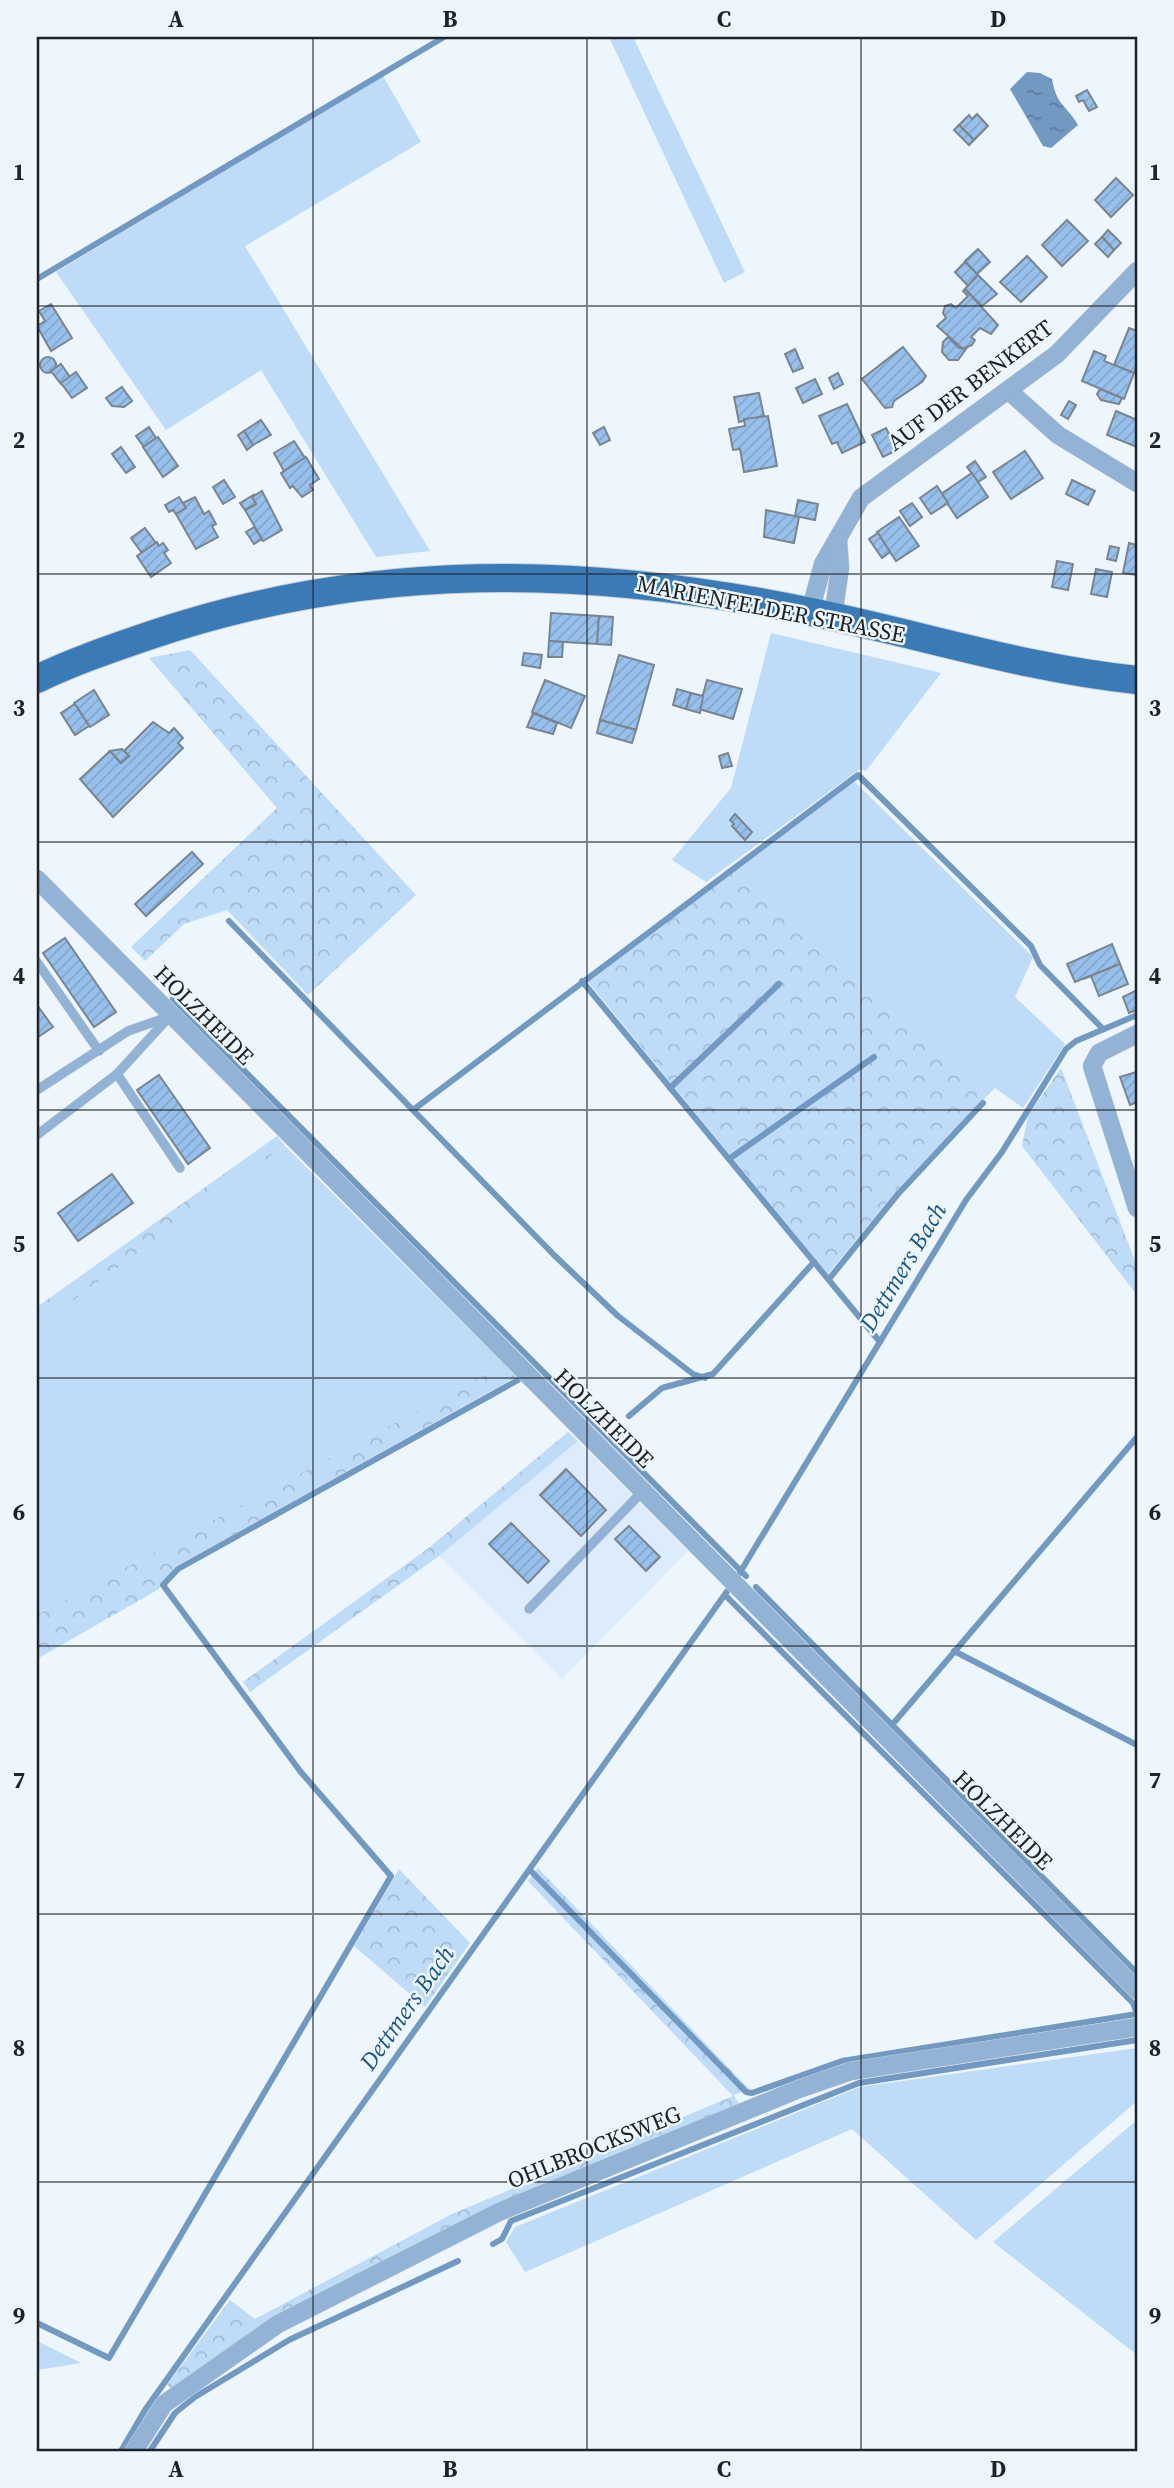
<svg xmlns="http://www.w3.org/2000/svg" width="1174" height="2488" font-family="'Source Serif 4',serif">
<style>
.built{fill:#ddecfc}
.green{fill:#bedbf8}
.forest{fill:url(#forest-crowns)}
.water{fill:url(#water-ripples)}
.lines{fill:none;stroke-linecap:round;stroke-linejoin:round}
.stream{stroke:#7199c2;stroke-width:6}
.building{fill:url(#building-hatch);stroke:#798591;stroke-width:2}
.service-casing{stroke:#c8cfd7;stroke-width:10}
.minor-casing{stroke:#c8cfd7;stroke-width:19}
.primary-casing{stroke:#c8cfd7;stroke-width:30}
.service{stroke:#92b3d5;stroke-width:9}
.minor{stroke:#92b3d5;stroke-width:18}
.primary{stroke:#3a7bb7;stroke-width:28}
.grid{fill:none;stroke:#1e2328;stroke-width:2;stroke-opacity:0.55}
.labels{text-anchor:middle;stroke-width:5;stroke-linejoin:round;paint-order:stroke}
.street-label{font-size:23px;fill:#1e2328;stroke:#edf5fd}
.water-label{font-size:24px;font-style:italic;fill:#19568a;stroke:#edf5fd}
.neatline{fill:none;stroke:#1e2328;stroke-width:2.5}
.grid-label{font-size:23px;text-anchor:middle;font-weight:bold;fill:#1e2328}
</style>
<defs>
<pattern id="forest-crowns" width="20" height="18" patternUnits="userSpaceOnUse" patternTransform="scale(1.75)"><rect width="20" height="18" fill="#bedbf8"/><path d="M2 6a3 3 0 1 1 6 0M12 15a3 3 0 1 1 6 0" fill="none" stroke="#a3bcd5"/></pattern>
<pattern id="water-ripples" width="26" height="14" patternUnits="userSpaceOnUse" patternTransform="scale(1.75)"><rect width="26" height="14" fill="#7199c2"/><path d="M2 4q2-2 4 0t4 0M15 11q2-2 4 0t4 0" fill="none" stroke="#5c7c9e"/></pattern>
<pattern id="building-hatch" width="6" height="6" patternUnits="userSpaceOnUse" patternTransform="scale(1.75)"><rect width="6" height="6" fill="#97c1ec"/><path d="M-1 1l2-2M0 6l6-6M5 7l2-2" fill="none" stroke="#82a6ca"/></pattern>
</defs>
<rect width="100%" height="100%" fill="#edf5fd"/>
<path class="built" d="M578,1441L688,1551L562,1679L439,1556Z"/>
<g class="green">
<path d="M609,37H633L745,272L724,283Z"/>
<path d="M383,76L421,142L245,246L430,551L376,557L261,370L166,430L56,272Z"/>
<path d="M771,633L941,673L866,771L860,769L706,882L672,860L731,788Z"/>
<path d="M854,781L1033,957L1015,997L1065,1044L1023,1108L995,1088L986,1097L732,872Z"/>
<path d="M285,1146L504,1364L37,1615V1327Z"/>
<path d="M1137,2048V2101L976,2240L852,2129L525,2272L506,2242L515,2227L860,2087Z"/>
<path d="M1137,2120V2355L993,2242Z"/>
<path d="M37,2341L81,2363L37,2370Z"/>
</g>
<g class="forest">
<path d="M190,650L416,895L308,995L227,910L184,924L145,961L131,947L277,808L149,658Z"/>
<path d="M732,872L986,1097L896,1191L828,1274L588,982Z"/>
<path d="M1061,1068L1137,1266V1295L1022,1146L1028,1116Z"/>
<path d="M277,1136L285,1146L37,1327V1307Z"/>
<path d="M504,1364L516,1377L175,1567L159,1589L37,1659V1615Z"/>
<path d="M568,1432L578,1441L439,1556L250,1692L243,1682L430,1547Z"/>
<path d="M538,1868L749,2089L734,2095L740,2106L275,2318L184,2379L173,2390L167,2385L230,2300L255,2319L452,2214L733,2096L528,1881Z"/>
<path d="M399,1869L470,1943L425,2007L354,1946Z"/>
</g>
<path class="water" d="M1027,72L1040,73L1052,79C1057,107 1066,104 1078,125L1051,148L1043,146L1010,89Z"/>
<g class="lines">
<g class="stream">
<path d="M37,279L444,37"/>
<path d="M229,921L554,1255L618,1316L693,1374L705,1378"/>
<path d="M582,981L880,1342"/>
<path d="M173,999L746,1576"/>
<path d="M670,1088L779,984"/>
<path d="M413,1110L858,775L1031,946L1040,965L1103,1029"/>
<path d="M729,1159L874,1057"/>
<path d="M829,1279L898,1194L983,1103"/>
<path d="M629,1416L662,1388L713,1374L814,1262"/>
<path d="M739,1574L966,1200L1002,1152L1066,1049L1076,1041L1137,1015"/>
<path d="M756,1587L1137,1973"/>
<path d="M954,1651L1137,1745"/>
<path d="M892,1725L1137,1437"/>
<path d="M530,1870L746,2092L752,2093L842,2061L1137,2014L1133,2003L725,1595"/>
<path d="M493,2244L502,2239L511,2221L859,2083L1137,2040"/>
<path d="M37,2323L109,2358L391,1876L300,1771L163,1585L178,1569L518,1380"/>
<path d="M121,2451L145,2410L728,1590"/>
<path d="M150,2451L175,2413L195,2397L289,2340L458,2261"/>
</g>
</g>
<g class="building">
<path d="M1087,90L1097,107L1089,111L1083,100L1079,102L1076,96Z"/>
<path d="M977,114L988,126L974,140L959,125L969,115L972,119Z"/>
<path d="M959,125L974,140L969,145L954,130Z"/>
<path d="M1116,178L1133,195L1111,217L1095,200Z"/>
<path d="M1067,220L1088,241L1062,266L1042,245Z"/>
<path d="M1108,230L1121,243L1114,250L1102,237Z"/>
<path d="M1102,237L1114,250L1108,257L1095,244Z"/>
<path d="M978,249L990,262L977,274L965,261Z"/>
<path d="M1027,256L1047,277L1021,302L1000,282Z"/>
<path d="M965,262L978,275L968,286L955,272Z"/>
<path d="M978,275L997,294L982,306L965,289Z"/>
<path d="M965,289L998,325L991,334L980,328L971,337L975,340L972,345L963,349L937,326L946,318L943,313L945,306L951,304L956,308L968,296L963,291Z"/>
<path d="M51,304L72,338L51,351L37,326L45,321L39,311Z"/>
<path d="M1129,328L1137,331V366L1134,373L1114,365Z"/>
<path d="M948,337L959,348L966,349L958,360H949L942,352L943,342Z"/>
<path d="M903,347L926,376L922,382L894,401L892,407L885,408L862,379Z"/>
<path d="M795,349L803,368L793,372L785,354Z"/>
<path d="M1094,351L1106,356L1104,361L1134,373L1124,399L1082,381Z"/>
<circle cx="48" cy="365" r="8"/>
<path d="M61,364L70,377L61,384L51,371Z"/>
<path d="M76,372L87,388L72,398L61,383Z"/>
<path d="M838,373L843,384L834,389L829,378Z"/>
<path d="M815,379L822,394L803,403L796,388Z"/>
<path d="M122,387L132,401L124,407L112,406L106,398Z"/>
<path d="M1100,389L1122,398L1119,404L1101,400L1097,394Z"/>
<path d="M759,393L764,416L739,422L734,397Z"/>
<path d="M1069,401L1076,405L1068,419L1061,415Z"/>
<path d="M847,404L865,442L842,453L837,442L832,444L819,416Z"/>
<path d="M1116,411L1137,420V447L1107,435Z"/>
<path d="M768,416L777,466L744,472L740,449L733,450L729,429L745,426L744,419Z"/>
<path d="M261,420L271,435L253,445L244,431Z"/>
<path d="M149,427L156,438L144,447L136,436Z"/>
<path d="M604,427L610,440L600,445L593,433Z"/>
<path d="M886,428L897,450L883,457L872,435Z"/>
<path d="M244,431L253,445L247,450L238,435Z"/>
<path d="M158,437L178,466L163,477L143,447Z"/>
<path d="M294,441L305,458L284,471L274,453Z"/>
<path d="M121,447L135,467L126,473L112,454Z"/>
<path d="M1025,451L1043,478L1011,499L993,472Z"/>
<path d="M306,457L319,479L310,485L313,490L302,497L293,486L290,488L281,473Z"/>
<path d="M975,461L986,477L978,482L967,467Z"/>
<path d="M972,473L988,497L957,518L941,494Z"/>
<path d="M224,480L235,497L223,504L213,487Z"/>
<path d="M1072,480L1095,491L1088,505L1066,494Z"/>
<path d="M937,486L948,503L931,514L920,498Z"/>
<path d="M262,491L282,530L263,541L245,510L256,504L252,497Z"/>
<path d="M255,494L252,497L256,504L245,510L240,503Z"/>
<path d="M179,497L186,508L176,514L173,510L169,512L165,505Z"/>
<path d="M195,497L204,514L209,511L216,524L212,526L218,537L196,549L176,514L186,508L183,503Z"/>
<path d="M798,500L818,504L815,520L795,516Z"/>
<path d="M912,503L922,517L910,526L900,511Z"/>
<path d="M766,510L799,517L794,543L764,537Z"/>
<path d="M899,517L919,546L896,561L877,532Z"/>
<path d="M254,527L262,539L254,544L246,532Z"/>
<path d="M145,528L156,543L142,553L131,538Z"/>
<path d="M878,533L890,552L882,558L869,539Z"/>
<path d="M157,542L159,546L163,543L168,550L164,553L171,563L151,577L137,556Z"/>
<path d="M1129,543L1137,545V575L1123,573Z"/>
<path d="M1110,546L1119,548L1116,561L1107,559Z"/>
<path d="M1057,561L1073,564L1068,590L1052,587Z"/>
<path d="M1096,569L1112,572L1107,597L1091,594Z"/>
<path d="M551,613L599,616L597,644L549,641Z"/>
<path d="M599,616L613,617L611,645L597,644Z"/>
<path d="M549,641L563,642L562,657H548Z"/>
<path d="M524,653L542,655L540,668L522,665Z"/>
<path d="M619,655L654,665L636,730L600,720Z"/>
<path d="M545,680L585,696L571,728L532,712Z"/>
<path d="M707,680L742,689L733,719L699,709Z"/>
<path d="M677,689L691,693L686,709L673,705Z"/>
<path d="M94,690L109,715L90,727L74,703Z"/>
<path d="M691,693L703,696L700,713L686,709Z"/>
<path d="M75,704L89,726L75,735L61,713Z"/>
<path d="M533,713L557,723L553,734L527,727Z"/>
<path d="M600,720L636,730L632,743L597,733Z"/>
<path d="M153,722L169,733L174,728L183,738L178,743L183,748L113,817L80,779L110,751L121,763L129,756L124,751Z"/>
<path d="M122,749L129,756L121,763L110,751Z"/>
<path d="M728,753L732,766L722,768L719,756Z"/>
<path d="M735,814L752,832L745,840L732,826L734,824L730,820Z"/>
<path d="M192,852L203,864L146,916L135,904Z"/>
<path d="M65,938L116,1012L94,1027L43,953Z"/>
<path d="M1112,944L1120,964L1075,982L1067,964Z"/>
<path d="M1120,964L1128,984L1099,996L1091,976L1083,979Z"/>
<path d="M1137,990V1010L1129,1013L1123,997Z"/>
<path d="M37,1005L53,1027L38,1037L37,1035Z"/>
<path d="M1136,1072L1137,1102L1130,1105L1120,1077Z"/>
<path d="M159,1075L210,1148L188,1164L137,1090Z"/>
<path d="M112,1174L133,1203L78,1241L58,1213Z"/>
<path d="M566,1469L606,1510L581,1536L540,1495Z"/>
<path d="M511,1523L549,1561L528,1583L489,1544Z"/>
<path d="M629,1526L660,1557L646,1571L615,1539Z"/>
</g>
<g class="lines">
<g class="service-casing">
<g id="service">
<path d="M37,962L99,1051"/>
<path d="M117,1074L180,1168"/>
<path d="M37,1090L128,1031L168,1017"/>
<path d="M37,1135L117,1074L170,1016"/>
<path d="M529,1609L642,1492"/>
</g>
</g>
<g class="minor-casing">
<g id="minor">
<path d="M1009,391L1058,435L1137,483"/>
<path d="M810,612L823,564L861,498L1057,354L1137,271"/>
<path d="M833,617L840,568L838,539"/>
<path d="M37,879L1137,1990"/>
<path d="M1137,1034L1099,1053L1092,1066L1137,1208"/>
<path d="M134,2451L164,2404L278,2324L499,2212L799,2089L851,2071L1137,2027"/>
</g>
</g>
<g class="primary-casing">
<path id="primary" d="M37,679C72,662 110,649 148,636C368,561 585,565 811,612C919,634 1027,669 1137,680"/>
</g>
<use href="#service" class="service"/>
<use href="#minor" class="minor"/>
<use href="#primary" class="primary"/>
</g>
<path class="grid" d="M313,37V2451M587,37V2451M861,37V2451M37,306H1137M37,574H1137M37,842H1137M37,1110H1137M37,1378H1137M37,1646H1137M37,1914H1137M37,2182H1137"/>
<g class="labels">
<g class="street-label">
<text transform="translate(970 385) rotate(-37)" y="8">AUF DER BENKERT</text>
<text transform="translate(771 609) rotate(11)" y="8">MARIENFELDER STRASSE</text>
<text transform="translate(204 1015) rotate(45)" y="8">HOLZHEIDE</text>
<text transform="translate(604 1418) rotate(45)" y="8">HOLZHEIDE</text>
<text transform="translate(1003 1820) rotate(45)" y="8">HOLZHEIDE</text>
<text transform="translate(594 2147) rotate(-22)" y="8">OHLBROCKSWEG</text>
</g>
<g class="water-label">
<text transform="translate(903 1267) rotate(-59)" y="8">Dettmers Bach</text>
<text transform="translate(407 2008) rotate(-55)" y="8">Dettmers Bach</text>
</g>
</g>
<rect width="1174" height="2488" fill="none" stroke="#edf5fd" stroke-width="77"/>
<rect x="38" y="38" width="1098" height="2412" class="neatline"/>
<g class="grid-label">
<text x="176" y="27">A</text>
<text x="450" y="27">B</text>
<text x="724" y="27">C</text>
<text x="998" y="27">D</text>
<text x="19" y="180">1</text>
<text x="1155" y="180">1</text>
<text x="19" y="448">2</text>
<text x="1155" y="448">2</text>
<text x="19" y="716">3</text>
<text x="1155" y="716">3</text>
<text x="19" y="984">4</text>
<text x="1155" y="984">4</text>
<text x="19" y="1252">5</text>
<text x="1155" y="1252">5</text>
<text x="19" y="1520">6</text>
<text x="1155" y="1520">6</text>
<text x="19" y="1788">7</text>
<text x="1155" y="1788">7</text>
<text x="19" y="2056">8</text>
<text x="1155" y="2056">8</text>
<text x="19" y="2324">9</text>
<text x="1155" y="2324">9</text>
<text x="176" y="2477">A</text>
<text x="450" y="2477">B</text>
<text x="724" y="2477">C</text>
<text x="998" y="2477">D</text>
</g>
</svg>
